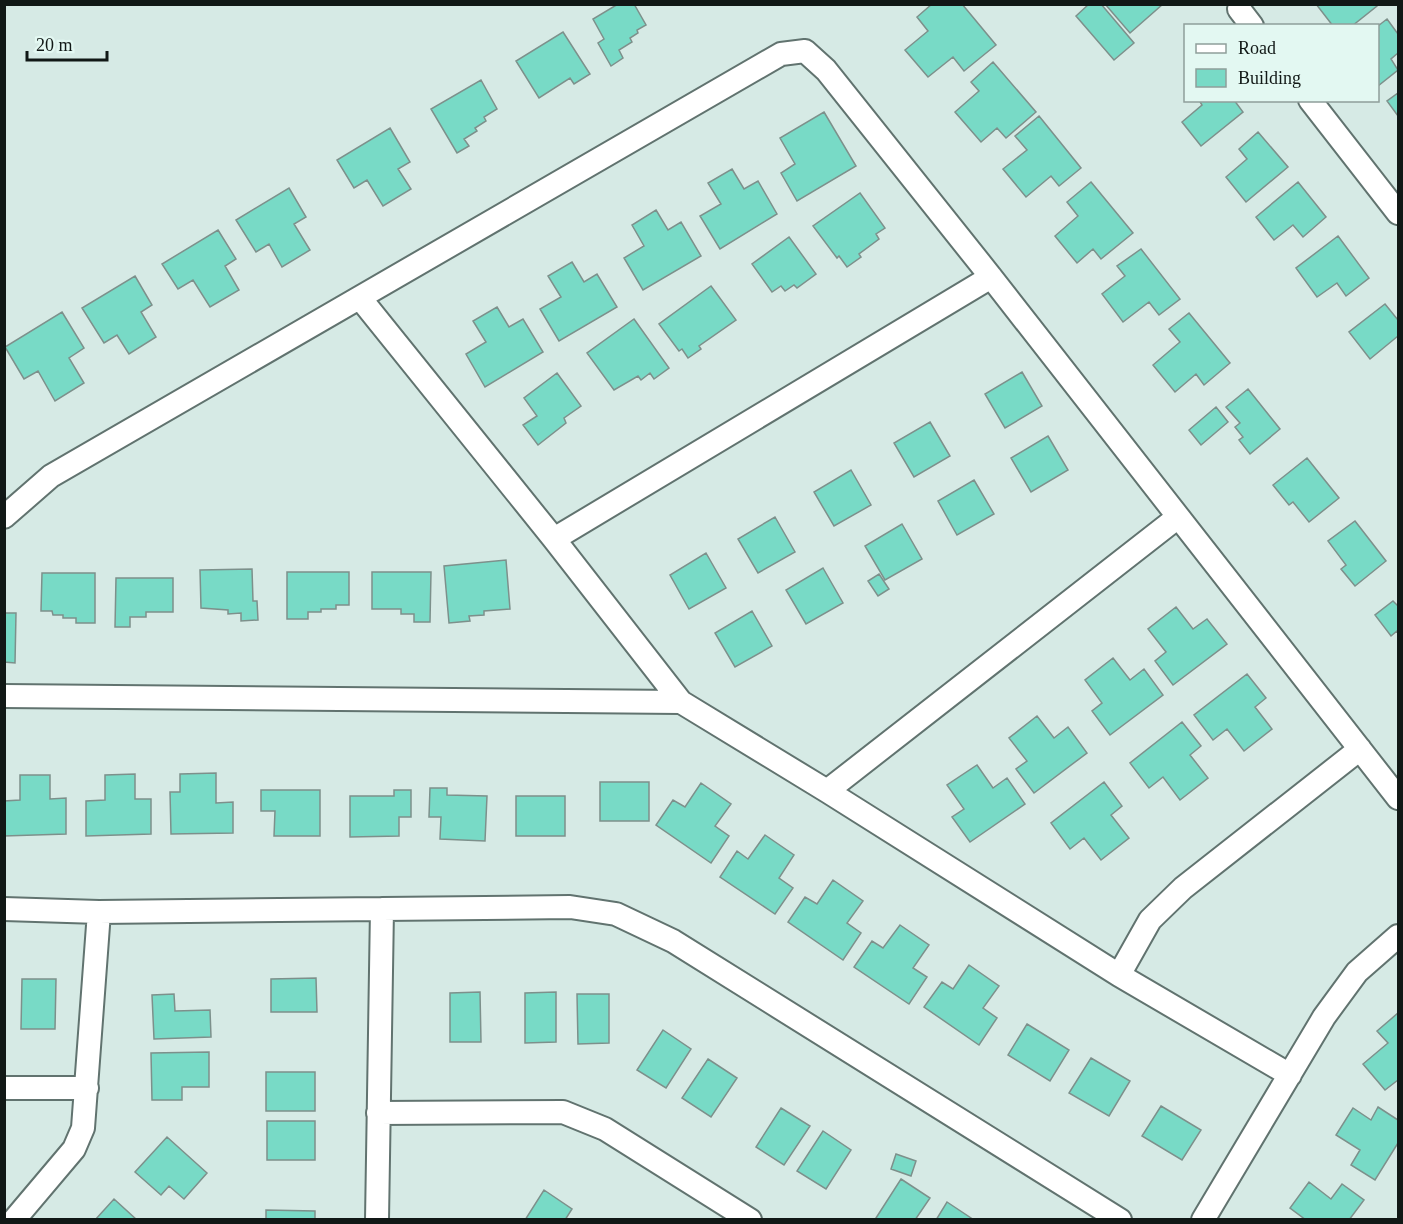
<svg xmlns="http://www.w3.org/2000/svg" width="1403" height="1224" viewBox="0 0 1403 1224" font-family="'Times New Roman',serif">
<rect width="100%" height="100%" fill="#d6eae5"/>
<path fill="#78dac6" stroke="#7d908b" stroke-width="1.5" d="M 618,4 L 634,4 L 646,25 L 637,30 L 638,33 L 630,38 L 632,42 L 619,50 L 623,58 L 611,66 L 598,43 L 604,39 L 593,19 Z
M 932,4 L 962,4 L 996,45 L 964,71 L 953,57 L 928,77 L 905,50 L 928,31 L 917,17 Z
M 1089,4 L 1101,4 L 1134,43 L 1114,60 L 1076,16 Z
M 1105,4 L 1163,4 L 1130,33 Z
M 1316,4 L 1376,4 L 1377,6 L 1352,26 L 1333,26 Z
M 1387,19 L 1398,34 L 1398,53 L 1391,59 L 1398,70 L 1378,86 L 1378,26 Z
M 563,32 L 590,74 L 574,84 L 570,78 L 539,98 L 516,61 Z
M 993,62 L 1036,112 L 1006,138 L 997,128 L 981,142 L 955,112 L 979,91 L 971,82 Z
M 481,80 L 497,109 L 484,117 L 486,121 L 475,128 L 477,131 L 464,139 L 469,146 L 457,153 L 431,109 Z
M 1398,93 L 1398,116 L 1387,101 Z
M 1199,100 L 1234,100 L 1243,112 L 1201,146 L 1182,122 L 1202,105 Z
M 824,112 L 856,166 L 797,201 L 781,173 L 795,164 L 780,138 Z
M 1039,116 L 1081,168 L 1059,186 L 1051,176 L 1026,197 L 1003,169 L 1027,150 L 1015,136 Z
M 390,128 L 410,162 L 398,169 L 411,189 L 383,206 L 367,180 L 354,188 L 337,160 Z
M 1258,132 L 1288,167 L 1246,202 L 1226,177 L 1247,159 L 1239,149 Z
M 732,169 L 744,189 L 758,181 L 777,214 L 720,249 L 700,216 L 721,204 L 708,183 Z
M 1091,182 L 1133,233 L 1101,259 L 1093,249 L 1077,263 L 1055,236 L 1078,216 L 1067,202 Z
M 1298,182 L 1326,217 L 1303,237 L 1293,225 L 1274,240 L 1256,217 Z
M 289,188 L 306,217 L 294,224 L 310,250 L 282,267 L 269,244 L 256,252 L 236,220 Z
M 860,193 L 885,228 L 876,234 L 879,239 L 859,254 L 861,257 L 847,267 L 839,256 L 837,258 L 813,226 Z
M 656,210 L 668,230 L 681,222 L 701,256 L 643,290 L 624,258 L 644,246 L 632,225 Z
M 218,230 L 236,259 L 225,266 L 239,290 L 210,307 L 193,280 L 178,289 L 162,264 Z
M 1338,236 L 1369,278 L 1346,296 L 1337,283 L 1317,297 L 1296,268 Z
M 789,237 L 816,274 L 797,288 L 794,285 L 785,291 L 781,286 L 772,292 L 752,264 Z
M 1141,249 L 1180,299 L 1159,315 L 1149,302 L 1123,322 L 1102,294 L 1125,276 L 1117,266 Z
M 572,262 L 584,282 L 597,274 L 617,307 L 559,341 L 540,309 L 561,297 L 548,276 Z
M 135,276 L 152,305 L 141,312 L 156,337 L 129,354 L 117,335 L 104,343 L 82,308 Z
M 711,286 L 736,320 L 699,346 L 701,349 L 688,358 L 682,349 L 679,351 L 659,324 Z
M 1385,304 L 1398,320 L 1398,336 L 1370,359 L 1349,332 Z
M 497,307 L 509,327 L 523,319 L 543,352 L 485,387 L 466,354 L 486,342 L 473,321 Z
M 62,312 L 84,348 L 69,358 L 84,383 L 55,401 L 38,371 L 24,379 L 5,347 Z
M 1189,313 L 1230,363 L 1204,385 L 1196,374 L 1175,392 L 1153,365 L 1180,342 L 1169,329 Z
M 634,319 L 669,368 L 654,379 L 650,373 L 641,380 L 638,376 L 614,390 L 587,353 Z
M 1022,372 L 1042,406 L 1005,428 L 985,394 Z
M 557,373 L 581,406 L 564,418 L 566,423 L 538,445 L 523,425 L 537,416 L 524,398 Z
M 1248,389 L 1280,429 L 1250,454 L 1239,440 L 1243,437 L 1235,427 L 1240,423 L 1226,407 Z
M 1216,407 L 1228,422 L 1201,445 L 1189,430 Z
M 930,422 L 950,456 L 914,477 L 894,443 Z
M 1048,436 L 1068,470 L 1031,492 L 1011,458 Z
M 1307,458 L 1339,498 L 1309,522 L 1293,502 L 1289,505 L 1273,485 Z
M 851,470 L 871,505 L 834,526 L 814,492 Z
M 974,480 L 994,514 L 957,535 L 938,501 Z
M 775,517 L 795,552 L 758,573 L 738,539 Z
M 1355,521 L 1386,561 L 1355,586 L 1341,569 L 1346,565 L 1328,541 Z
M 902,524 L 922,559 L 885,580 L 865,546 Z
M 706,553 L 726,588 L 689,609 L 670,575 Z
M 506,560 L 510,609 L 484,611 L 484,615 L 469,616 L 470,621 L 449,623 L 444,566 Z
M 823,568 L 843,603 L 806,624 L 786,590 Z
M 252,569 L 253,601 L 257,601 L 258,620 L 241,621 L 241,613 L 228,614 L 228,610 L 201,608 L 200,570 Z
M 287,572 L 349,572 L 349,605 L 336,605 L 336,609 L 321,609 L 321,612 L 308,612 L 308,619 L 287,619 Z
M 372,572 L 431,572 L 430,622 L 414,622 L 414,614 L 401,614 L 401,609 L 372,609 Z
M 42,573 L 95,573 L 95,623 L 76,623 L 76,618 L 63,618 L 63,615 L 53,615 L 52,611 L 41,611 Z
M 879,574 L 889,589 L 878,596 L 868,581 Z
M 116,578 L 173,578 L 173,612 L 146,612 L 146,617 L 130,617 L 130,627 L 115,627 Z
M 1393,601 L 1397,605 L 1398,604 L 1398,634 L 1397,631 L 1391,636 L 1375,615 Z
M 1176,607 L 1193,629 L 1207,619 L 1227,644 L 1173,685 L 1155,661 L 1166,652 L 1148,629 Z
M 752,611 L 772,646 L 735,667 L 715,633 Z
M 4,613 L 16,613 L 15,663 L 4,662 Z
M 1113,658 L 1130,680 L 1144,669 L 1163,695 L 1110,735 L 1092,711 L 1102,703 L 1085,680 Z
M 1247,674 L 1266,698 L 1255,707 L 1272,729 L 1244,751 L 1227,729 L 1213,740 L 1194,715 Z
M 1037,716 L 1054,738 L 1068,727 L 1087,753 L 1034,793 L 1016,769 L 1027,761 L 1009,738 Z
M 1182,722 L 1201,746 L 1190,755 L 1208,778 L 1180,800 L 1163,777 L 1149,788 L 1130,763 Z
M 977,765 L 993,788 L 1007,778 L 1025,804 L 970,842 L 952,817 L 964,809 L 947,785 Z
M 216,773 L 216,803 L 233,802 L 233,833 L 171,834 L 170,792 L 180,792 L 180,774 Z
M 135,774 L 135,799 L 151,799 L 151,834 L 86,836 L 86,801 L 105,800 L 105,775 Z
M 20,775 L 50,775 L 50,799 L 66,798 L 66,834 L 4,836 L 4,801 L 20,800 Z
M 600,782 L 649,782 L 649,821 L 600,821 Z
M 1104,782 L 1122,806 L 1111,815 L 1129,838 L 1101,860 L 1084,838 L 1070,849 L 1051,823 Z
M 701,783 L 731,804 L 715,826 L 729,836 L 711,863 L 656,825 L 673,800 L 685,807 Z
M 430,788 L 447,788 L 447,795 L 487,796 L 485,841 L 440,839 L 441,817 L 429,817 Z
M 261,790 L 320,790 L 320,836 L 274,836 L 275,811 L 261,811 Z
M 394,790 L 411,790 L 411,817 L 399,817 L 399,836 L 350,837 L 350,796 L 394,796 Z
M 516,796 L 565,796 L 565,836 L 516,836 Z
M 765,835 L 794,855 L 779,878 L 793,888 L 775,914 L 720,877 L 737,851 L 748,859 Z
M 833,880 L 863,901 L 847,923 L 861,933 L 843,960 L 788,922 L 805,897 L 817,904 Z
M 900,925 L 929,945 L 913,968 L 927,977 L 909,1004 L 854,967 L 872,941 L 883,948 Z
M 969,965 L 999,986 L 983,1008 L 997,1018 L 979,1045 L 924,1007 L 942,982 L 953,989 Z
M 316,978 L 317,1012 L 271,1012 L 271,979 Z
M 22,979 L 56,979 L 55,1029 L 21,1029 Z
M 480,992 L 481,1042 L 450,1042 L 450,993 Z
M 556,992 L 556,1042 L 525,1043 L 525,993 Z
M 174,994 L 175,1011 L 210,1010 L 211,1037 L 154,1039 L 152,995 Z
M 577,994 L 609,994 L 609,1043 L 578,1044 Z
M 1398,1013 L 1398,1080 L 1385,1090 L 1363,1064 L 1388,1043 L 1377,1031 Z
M 1027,1024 L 1069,1050 L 1050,1081 L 1008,1055 Z
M 663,1030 L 691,1049 L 666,1088 L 637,1070 Z
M 209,1052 L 209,1087 L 182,1087 L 182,1100 L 152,1100 L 151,1053 Z
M 1091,1058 L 1130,1081 L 1109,1116 L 1069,1093 Z
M 708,1059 L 737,1078 L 711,1117 L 682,1098 Z
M 266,1072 L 315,1072 L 315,1111 L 266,1111 Z
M 1161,1106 L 1201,1130 L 1182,1160 L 1142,1136 Z
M 1378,1107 L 1398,1120 L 1398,1143 L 1375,1180 L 1351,1165 L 1360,1150 L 1336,1135 L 1353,1108 L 1371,1120 Z
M 781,1108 L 810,1126 L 784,1165 L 756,1147 Z
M 267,1121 L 315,1121 L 315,1160 L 267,1160 Z
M 823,1131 L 851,1150 L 826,1189 L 797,1171 Z
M 167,1137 L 207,1173 L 184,1199 L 169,1186 L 161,1195 L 135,1172 Z
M 896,1154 L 916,1161 L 911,1176 L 891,1169 Z
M 901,1179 L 930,1198 L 915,1220 L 878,1220 L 876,1218 Z
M 1309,1182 L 1331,1199 L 1342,1184 L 1364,1200 L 1349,1220 L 1306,1220 L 1290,1208 Z
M 544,1190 L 572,1209 L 565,1220 L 525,1220 Z
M 114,1199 L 137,1220 L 95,1220 Z
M 947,1202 L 974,1220 L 936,1220 Z
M 266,1210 L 315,1211 L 315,1220 L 266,1220 Z"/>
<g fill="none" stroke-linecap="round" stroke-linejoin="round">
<defs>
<path id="street" d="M 1239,9 L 1252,26
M 1310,100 L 1398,213
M 360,298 L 554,539 L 681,702 L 827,791 L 1119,975 L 1290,1075
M 4,517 L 51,476 L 781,54 L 805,51 L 826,70 L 991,277 L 1398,798
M 554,539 L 991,277
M 4,696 L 681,702
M 827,791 L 1178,517
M 4,909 L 99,912 L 570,907 L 616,914 L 673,941 L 1120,1220
M 1119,975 L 1150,920 L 1183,888 L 1360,749
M 4,1088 L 87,1088
M 378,1113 L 563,1112 L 605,1129 L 750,1220
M 14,1220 L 74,1149 L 83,1128 L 99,912
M 377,1220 L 382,909
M 1203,1220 L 1324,1017 L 1357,972 L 1398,936"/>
</defs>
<use href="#street" stroke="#61736f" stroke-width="26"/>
<use href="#street" stroke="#fff" stroke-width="22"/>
</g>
<rect width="1403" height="1224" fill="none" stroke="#111816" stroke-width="12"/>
<rect x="1184" y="24" width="195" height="78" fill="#e3f8f2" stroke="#8f9e9a" stroke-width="1.5"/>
<rect x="1196" y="44" width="30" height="9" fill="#ffffff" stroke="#8f9e9a" stroke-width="1.5"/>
<text x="1238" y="54" font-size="18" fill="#111816">Road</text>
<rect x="1196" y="69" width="30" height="18" fill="#78dac6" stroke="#8f9e9a" stroke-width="1.5"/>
<text x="1238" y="84" font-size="18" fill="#111816">Building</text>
<path d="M27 51v9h80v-9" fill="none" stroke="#111816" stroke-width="3"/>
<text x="36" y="51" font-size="18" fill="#111816" stroke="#e3f8f2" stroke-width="4.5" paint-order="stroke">20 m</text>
</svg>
